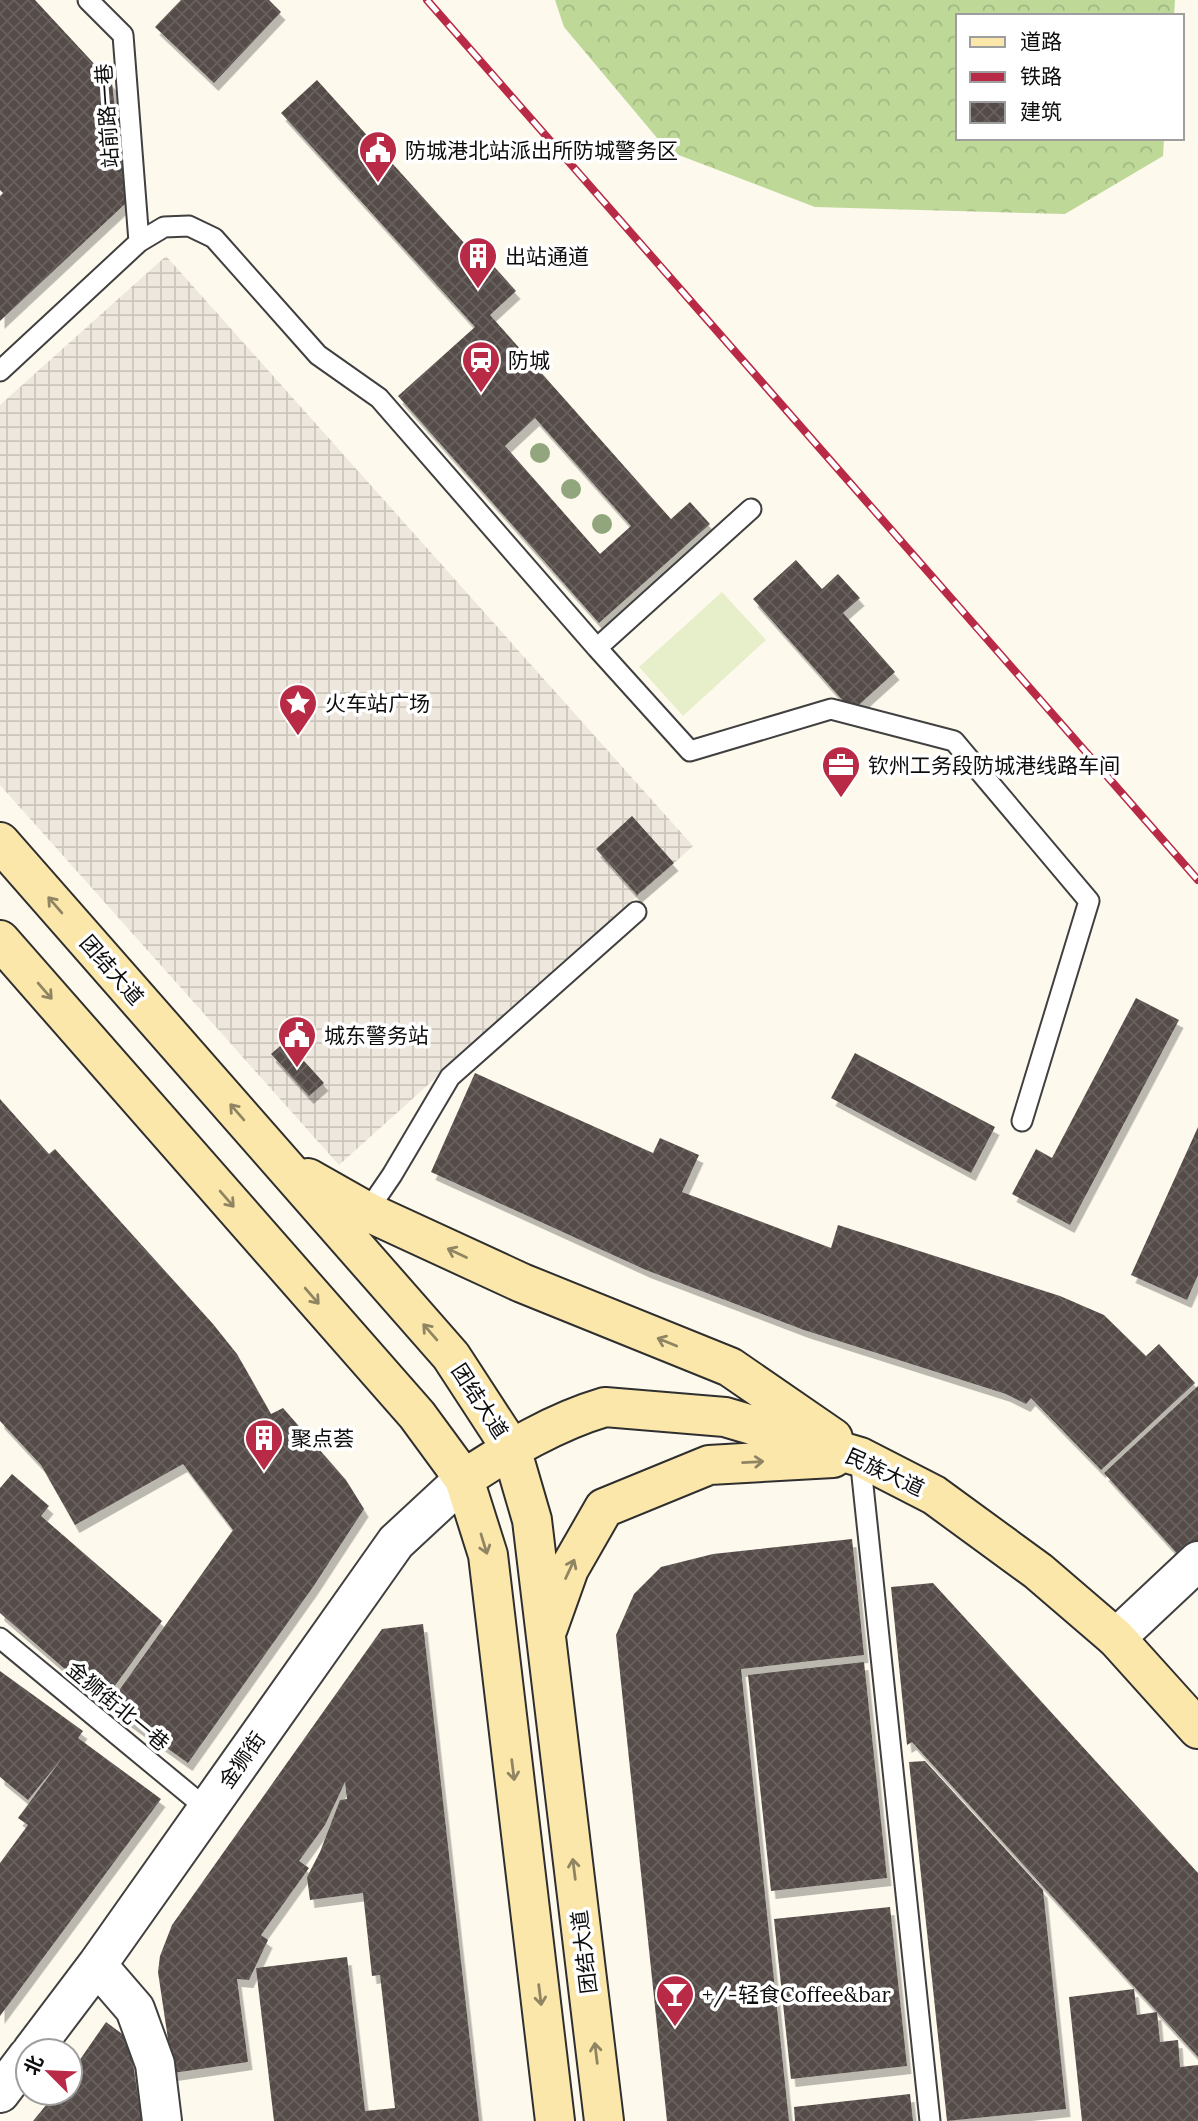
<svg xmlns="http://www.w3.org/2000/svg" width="1198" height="2121" viewBox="0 0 1198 2121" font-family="Lora,'Noto Sans SC',serif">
<defs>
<pattern id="forest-crowns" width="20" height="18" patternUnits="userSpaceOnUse" patternTransform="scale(1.75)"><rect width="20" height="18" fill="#bed898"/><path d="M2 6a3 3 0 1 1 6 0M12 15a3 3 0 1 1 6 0" fill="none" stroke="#a2b882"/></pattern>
<pattern id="plaza-grid" width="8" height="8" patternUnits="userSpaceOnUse" patternTransform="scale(1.75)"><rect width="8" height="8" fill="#eee7dd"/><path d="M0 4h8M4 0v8" fill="none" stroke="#cbc5bc"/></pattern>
<pattern id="building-cross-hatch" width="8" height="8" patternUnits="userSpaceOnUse" patternTransform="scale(1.75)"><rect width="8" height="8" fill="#554c49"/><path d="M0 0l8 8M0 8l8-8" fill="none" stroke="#68615f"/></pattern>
<filter id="shadow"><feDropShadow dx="4.5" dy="8" stdDeviation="0" flood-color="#0004"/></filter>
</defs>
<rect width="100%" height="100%" fill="#fef9ed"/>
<path fill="url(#forest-crowns)" d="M 555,0 L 1175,0 L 1174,16 L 958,16 L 958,138 L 1164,138 L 1163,156 L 1065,214 L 815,207 L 668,151 L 564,27 Z"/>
<path fill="#e7efca" d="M 722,592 L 766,640 L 683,716 L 639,667 Z"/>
<path fill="url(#plaza-grid)" d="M 166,256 L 693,846 L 339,1165 L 0,785 L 0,405 Z"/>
<path fill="url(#building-cross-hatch)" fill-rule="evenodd" filter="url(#shadow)" d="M 0,0 L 35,0 L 112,83 L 126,203 L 0,321 L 0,196 L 3,193 L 0,190 Z
M 181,0 L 269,0 L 281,12 L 214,83 L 155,27 Z
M 317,80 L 475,255 L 480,251 L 516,291 L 490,315 L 671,519 L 690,502 L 710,524 L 599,623 L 398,396 L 475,327 L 281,113 ZM 535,418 L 631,526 L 600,554 L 505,446 Z
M 796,560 L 822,589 L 838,574 L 860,598 L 843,613 L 895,672 L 852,711 L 753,599 Z
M 632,816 L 674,863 L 637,895 L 596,849 Z
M 1136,998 L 1179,1020 L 1070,1225 L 1012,1194 L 1036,1149 L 1052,1158 Z
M 286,1041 L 324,1083 L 309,1096 L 271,1054 Z
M 855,1053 L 995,1127 L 971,1173 L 831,1098 Z
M 475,1073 L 653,1153 L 660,1138 L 699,1155 L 682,1192 L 831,1248 L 838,1225 L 1060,1296 L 1104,1315 L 1146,1356 L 1159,1344 L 1195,1383 L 1101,1470 L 1031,1398 L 1026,1404 L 1006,1394 L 804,1330 L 646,1270 L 431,1172 Z
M 0,1099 L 49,1154 L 55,1149 L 213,1324 L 237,1354 L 271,1414 L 283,1408 L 346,1480 L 364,1509 L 313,1587 L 188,1763 L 108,1706 L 233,1530 L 183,1464 L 75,1525 L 41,1465 L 0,1421 Z
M 1198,1127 L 1198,1275 L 1187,1300 L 1131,1275 Z
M 1198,1386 L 1198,1548 L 1184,1561 L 1104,1473 Z
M 12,1474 L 49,1506 L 41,1516 L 162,1621 L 103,1702 L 0,1613 L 0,1488 Z
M 852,1539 L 864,1655 L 741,1669 L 789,2121 L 667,2121 L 616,1635 L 634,1594 L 661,1567 L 713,1554 Z
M 933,1583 L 1198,1873 L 1198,2057 L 912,1742 L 907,1745 L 891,1587 Z
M 423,1624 L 479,2121 L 274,2121 L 256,1968 L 347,1957 L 365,2111 L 395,2108 L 380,1975 L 372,1976 L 363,1893 L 310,1900 L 307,1877 L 320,1852 L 340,1800 L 347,1799 L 345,1782 L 325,1825 L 299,1861 L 309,1868 L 261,1935 L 268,1940 L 249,1980 L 237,1979 L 248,2062 L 173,2073 L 158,1972 L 160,1956 L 172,1925 L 382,1629 Z
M 864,1662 L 887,1878 L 771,1891 L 748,1675 Z
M 0,1671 L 83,1731 L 78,1738 L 161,1799 L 0,2016 L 0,1863 L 28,1825 L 18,1818 L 63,1757 L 28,1800 L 0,1777 Z
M 925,1761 L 1043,1890 L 1066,2109 L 947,2121 L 909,1762 Z
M 890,1907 L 907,2066 L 791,2079 L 774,1919 Z
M 1134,1989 L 1137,2015 L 1157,2012 L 1160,2042 L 1178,2040 L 1180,2067 L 1198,2065 L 1198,2121 L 1082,2121 L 1069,1997 Z
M 106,2022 L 129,2039 L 142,2121 L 33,2121 L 56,2093 L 70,2093 L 70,2074 Z
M 910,2094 L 913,2121 L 795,2121 L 794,2107 Z"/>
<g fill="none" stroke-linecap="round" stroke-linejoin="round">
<defs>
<path id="lane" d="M 88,0 L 123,35 L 139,242
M 0,371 L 139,242 L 164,227 L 189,226 L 214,238 L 318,355 L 379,398 L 597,648 L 751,509
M 597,648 L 690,751 L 831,709 L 954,741 L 1089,901 L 1022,1121
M 364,1216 L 392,1175 L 450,1077 L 636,912
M 860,1457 L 930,2121
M 0,1638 L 207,1809"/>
<path id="street" d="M 1116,1638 L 1198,1561
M 97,1965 L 135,2009 L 155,2064 L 162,2121
M 32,2051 L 97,1965 L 396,1542 L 464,1479
M 0,2093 L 28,2056"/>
<path id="secondary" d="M 0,842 L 451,1356 L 511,1448 L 532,1520 L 604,2121
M 0,940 L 417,1415 L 464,1479 L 488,1555 L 555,2121
M 308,1178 L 368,1212 L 522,1283 L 730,1367 L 833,1438
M 464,1479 C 508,1450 554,1422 605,1407 L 725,1417 L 860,1457 L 934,1495 L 1038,1571 L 1116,1638 L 1198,1729
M 548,1628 L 569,1569 L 604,1508 L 709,1465 L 833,1458"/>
</defs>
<use href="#lane" stroke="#404040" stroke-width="23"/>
<use href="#street" stroke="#404040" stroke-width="42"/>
<use href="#secondary" stroke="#2f2f2f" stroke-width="42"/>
<use href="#lane" stroke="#fff" stroke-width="19"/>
<use href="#street" stroke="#fff" stroke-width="38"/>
<use href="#secondary" stroke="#fce7aa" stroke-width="38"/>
<defs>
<path id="rail" d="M 427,0 L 1198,880"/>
</defs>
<use href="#rail" stroke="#b82a45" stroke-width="8"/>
<use href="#rail" stroke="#fff" stroke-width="5" stroke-dasharray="16" stroke-linecap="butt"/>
</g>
<g fill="#91a67c">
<circle cx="540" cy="453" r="10"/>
<circle cx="571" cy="489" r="10"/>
<circle cx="602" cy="524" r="10"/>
</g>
<defs><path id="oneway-shaft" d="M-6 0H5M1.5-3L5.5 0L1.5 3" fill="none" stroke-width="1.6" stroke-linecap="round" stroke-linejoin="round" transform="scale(1.75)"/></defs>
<g stroke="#908563">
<use href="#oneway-shaft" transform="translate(55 905) rotate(-131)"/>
<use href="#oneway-shaft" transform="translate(45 991) rotate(49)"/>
<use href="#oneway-shaft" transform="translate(237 1112) rotate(-131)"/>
<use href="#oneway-shaft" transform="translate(227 1199) rotate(49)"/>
<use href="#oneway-shaft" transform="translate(457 1253) rotate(-155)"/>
<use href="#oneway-shaft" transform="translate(312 1296) rotate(49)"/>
<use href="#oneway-shaft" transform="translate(430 1332) rotate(-131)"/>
<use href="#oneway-shaft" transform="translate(667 1342) rotate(-158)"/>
<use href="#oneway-shaft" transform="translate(753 1462) rotate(-3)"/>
<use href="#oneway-shaft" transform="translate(484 1544) rotate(73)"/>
<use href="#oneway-shaft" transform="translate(570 1569) rotate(-65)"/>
<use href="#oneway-shaft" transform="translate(513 1770) rotate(83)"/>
<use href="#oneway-shaft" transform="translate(574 1869) rotate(-97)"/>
<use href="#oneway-shaft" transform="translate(540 1995) rotate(83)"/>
<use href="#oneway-shaft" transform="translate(596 2053) rotate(-97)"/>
</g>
<defs>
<symbol id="civic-pin" viewBox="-11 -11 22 30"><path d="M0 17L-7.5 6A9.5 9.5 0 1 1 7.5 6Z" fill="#b82a45" stroke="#fff"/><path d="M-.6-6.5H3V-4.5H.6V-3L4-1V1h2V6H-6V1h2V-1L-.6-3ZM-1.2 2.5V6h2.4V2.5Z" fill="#fff"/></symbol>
<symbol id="building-pin" viewBox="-11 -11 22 30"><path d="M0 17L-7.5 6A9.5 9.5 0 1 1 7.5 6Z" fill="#b82a45" stroke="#fff"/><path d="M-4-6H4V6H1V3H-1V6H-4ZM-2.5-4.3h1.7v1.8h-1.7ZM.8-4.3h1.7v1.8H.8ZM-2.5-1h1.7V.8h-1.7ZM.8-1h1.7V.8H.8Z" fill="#fff"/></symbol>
<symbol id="station-pin" viewBox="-11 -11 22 30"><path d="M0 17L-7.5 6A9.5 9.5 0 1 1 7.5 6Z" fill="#b82a45" stroke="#fff"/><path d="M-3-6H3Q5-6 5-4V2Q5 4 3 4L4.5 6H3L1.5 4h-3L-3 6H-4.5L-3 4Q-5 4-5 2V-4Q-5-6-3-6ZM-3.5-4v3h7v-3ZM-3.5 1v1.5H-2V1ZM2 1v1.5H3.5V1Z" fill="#fff"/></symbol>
<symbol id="sight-pin" viewBox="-11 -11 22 30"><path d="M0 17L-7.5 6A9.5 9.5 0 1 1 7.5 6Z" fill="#b82a45" stroke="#fff"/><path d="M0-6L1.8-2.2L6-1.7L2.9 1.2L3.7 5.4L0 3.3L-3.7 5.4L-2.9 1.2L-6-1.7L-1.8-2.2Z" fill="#fff"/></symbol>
<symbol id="office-pin" viewBox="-11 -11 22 30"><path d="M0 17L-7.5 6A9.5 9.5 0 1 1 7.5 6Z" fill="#b82a45" stroke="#fff"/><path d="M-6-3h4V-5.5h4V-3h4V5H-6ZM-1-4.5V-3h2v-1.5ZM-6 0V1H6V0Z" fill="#fff"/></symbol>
<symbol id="bar-pin" viewBox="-11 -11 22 30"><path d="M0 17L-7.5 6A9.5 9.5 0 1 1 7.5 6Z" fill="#b82a45" stroke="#fff"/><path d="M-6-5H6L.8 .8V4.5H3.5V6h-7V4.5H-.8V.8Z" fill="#fff"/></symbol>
</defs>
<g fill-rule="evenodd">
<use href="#civic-pin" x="356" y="128" width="44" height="60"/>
<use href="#building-pin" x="456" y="234" width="44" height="60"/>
<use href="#station-pin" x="459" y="338" width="44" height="60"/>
<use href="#sight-pin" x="276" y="681" width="44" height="60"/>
<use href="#office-pin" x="819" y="743" width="44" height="60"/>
<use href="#civic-pin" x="275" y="1013" width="44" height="60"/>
<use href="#building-pin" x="242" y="1416" width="44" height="60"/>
<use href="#bar-pin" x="653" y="1972" width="44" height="60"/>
</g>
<g text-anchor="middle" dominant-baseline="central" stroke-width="7" stroke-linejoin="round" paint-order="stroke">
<g font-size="21" fill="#0d0d0d" stroke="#fff">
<text transform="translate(107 116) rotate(-94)">站前路一巷</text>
<text transform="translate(112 970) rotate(49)">团结大道</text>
<text transform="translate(480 1401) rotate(57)">团结大道</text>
<text transform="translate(885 1472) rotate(25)">民族大道</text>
<text transform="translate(118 1706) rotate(40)">金狮街北一巷</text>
<text transform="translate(242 1760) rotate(-55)">金狮街</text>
<text transform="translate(584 1952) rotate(-97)">团结大道</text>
</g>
<g font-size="21" fill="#0d0d0d" stroke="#fff" text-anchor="start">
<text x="405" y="150">防城港北站派出所防城警务区</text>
<text x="505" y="256">出站通道</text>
<text x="508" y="360">防城</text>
<text x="325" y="703">火车站广场</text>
<text x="868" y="765">钦州工务段防城港线路车间</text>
<text x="324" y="1035">城东警务站</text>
<text x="291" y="1438">聚点荟</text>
<text x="702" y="1994">+/-轻食Coffee&amp;bar</text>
</g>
</g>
<rect x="956" y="14" width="228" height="126" fill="#ffffff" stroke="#9e9e9e" stroke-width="2"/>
<rect x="970" y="37" width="35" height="10" fill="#fce7aa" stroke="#9e9e9e" stroke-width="2"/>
<text x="1020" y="49" font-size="21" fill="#0d0d0d">道路</text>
<rect x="970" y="72" width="35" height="10" fill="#b82a45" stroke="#9e9e9e" stroke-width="2"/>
<text x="1020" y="84" font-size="21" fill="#0d0d0d">铁路</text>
<rect x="970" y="102" width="35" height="21" fill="url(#building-cross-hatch)" stroke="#9e9e9e" stroke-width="2"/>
<text x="1020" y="119" font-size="21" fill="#0d0d0d">建筑</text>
<g transform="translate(49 2072) rotate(294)"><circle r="33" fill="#ffffff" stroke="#9e9e9e" stroke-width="2"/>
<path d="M0-5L12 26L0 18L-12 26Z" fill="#b82a45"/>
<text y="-10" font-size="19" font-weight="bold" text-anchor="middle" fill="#0d0d0d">北</text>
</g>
</svg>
